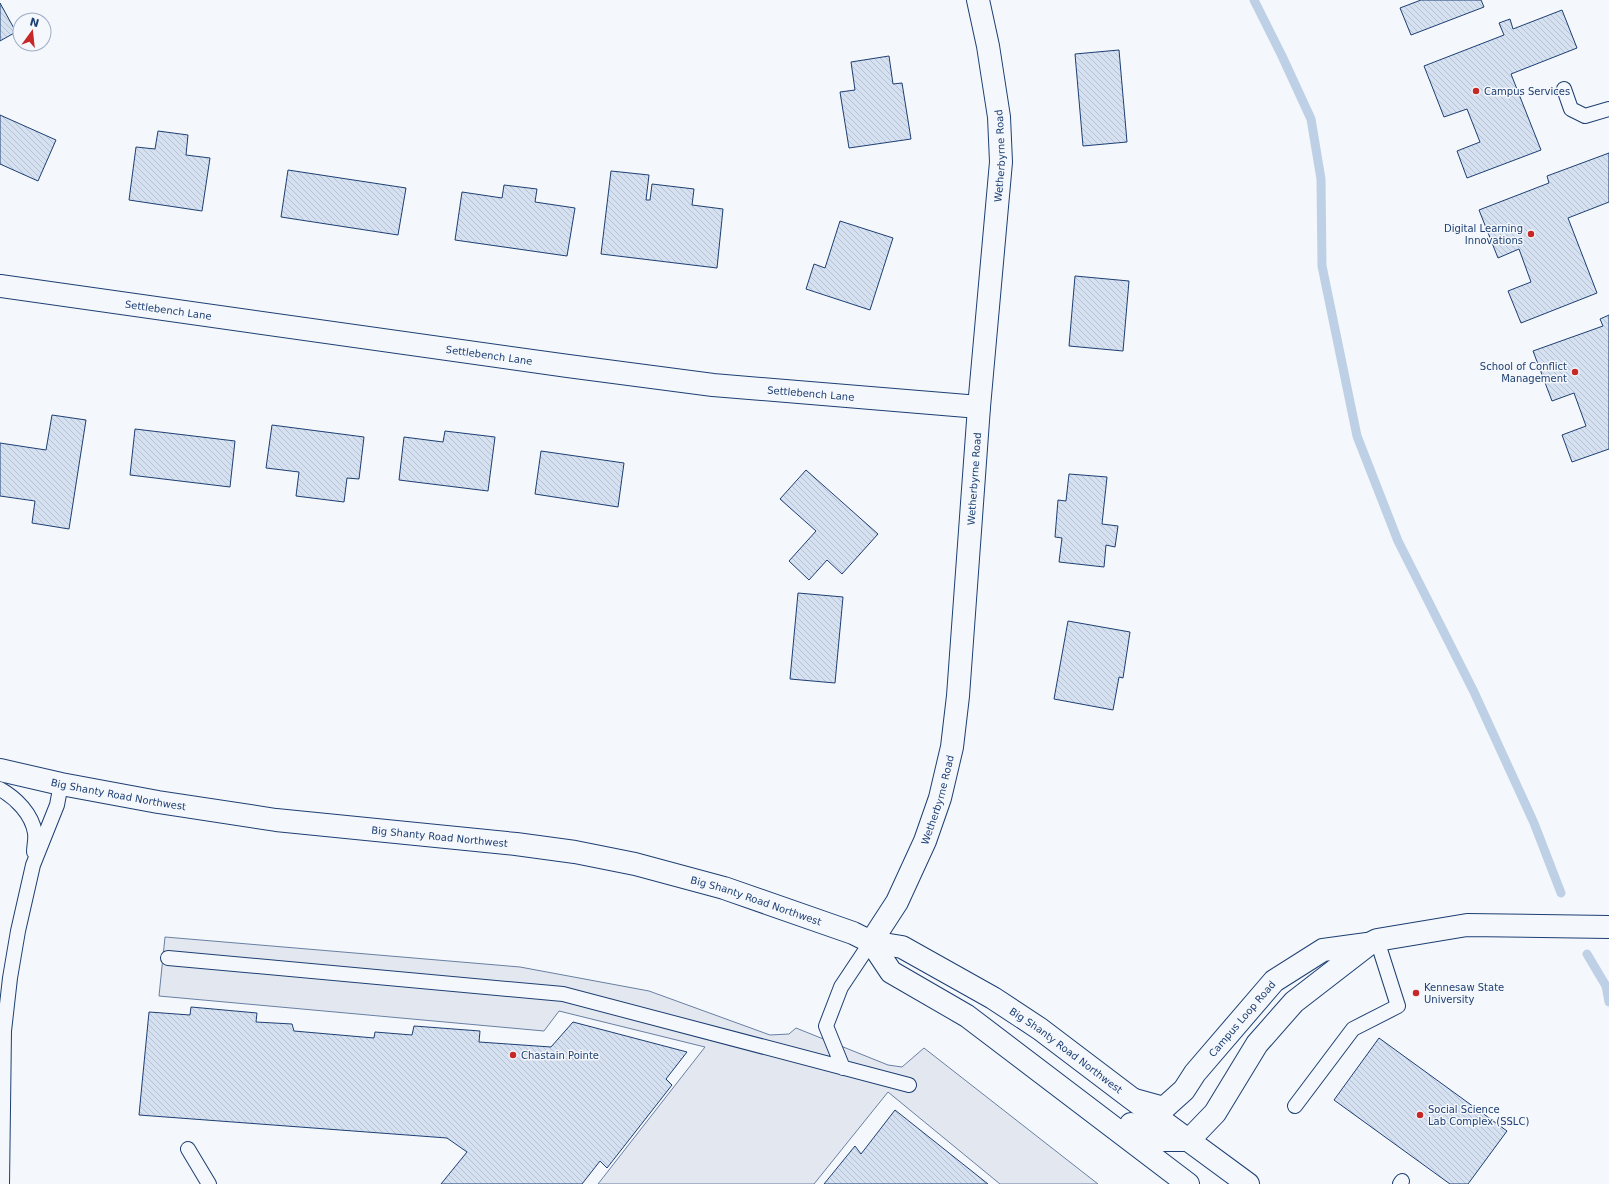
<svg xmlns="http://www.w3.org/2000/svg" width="1609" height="1184" viewBox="0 0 1609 1184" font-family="'DejaVu Sans',sans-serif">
<defs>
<pattern id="building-back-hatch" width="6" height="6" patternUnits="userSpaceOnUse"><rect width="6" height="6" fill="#d5e0f0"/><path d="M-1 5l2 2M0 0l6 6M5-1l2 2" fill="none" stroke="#b6c1d1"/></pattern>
</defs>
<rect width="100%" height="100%" fill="#f4f7fb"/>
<path fill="#e3e8f0" stroke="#687fa3" d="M 165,937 L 520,967 L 649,991 L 770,1035 L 789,1034 L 796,1028 L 888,1065 L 902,1067 L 924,1048 L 1098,1184 L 1000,1184 L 888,1092 L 814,1184 L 598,1184 L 705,1047 L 559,1011 L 544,1031 L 159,996 Z"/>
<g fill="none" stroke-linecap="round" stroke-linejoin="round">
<path stroke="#bed0e5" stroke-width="9" d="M 1254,0 L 1282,56 L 1311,119 L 1321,179 L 1322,266 L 1357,436 L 1398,541 L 1474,692 L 1534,823 L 1561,893
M 1587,954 L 1606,986 L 1609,1002"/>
</g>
<path fill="url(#building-back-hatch)" stroke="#1d3f73" d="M 1421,0 L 1481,0 L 1484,7 L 1411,35 L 1400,8 Z
M 0,3 L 16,32 L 0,41 Z
M 1562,10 L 1577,48 L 1511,74 L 1541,150 L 1467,178 L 1457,151 L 1480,142 L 1467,109 L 1444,117 L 1424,66 L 1504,35 L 1499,23 L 1510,19 L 1513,29 Z
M 1119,50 L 1127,142 L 1083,146 L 1075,54 Z
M 889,56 L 893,84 L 902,83 L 911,139 L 849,148 L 840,92 L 855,90 L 851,62 Z
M 0,115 L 56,140 L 38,181 L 0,164 Z
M 158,131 L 188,135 L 186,155 L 210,158 L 202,211 L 129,200 L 136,147 L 155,149 Z
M 1609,153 L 1609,202 L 1568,218 L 1597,293 L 1521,323 L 1508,291 L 1531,282 L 1519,249 L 1498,258 L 1479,210 L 1549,183 L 1547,176 Z
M 288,170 L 406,188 L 398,235 L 281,217 Z
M 611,171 L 649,175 L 646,200 L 650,200 L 652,184 L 694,189 L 692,205 L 723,209 L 717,268 L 601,254 Z
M 504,185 L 537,189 L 535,202 L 575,208 L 567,256 L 455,240 L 462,192 L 502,198 Z
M 840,221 L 893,238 L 870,310 L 806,289 L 814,264 L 825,268 Z
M 1075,276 L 1129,281 L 1123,351 L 1069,346 Z
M 1609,315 L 1609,449 L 1572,462 L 1562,435 L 1586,426 L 1574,393 L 1552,401 L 1533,351 L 1603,326 L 1600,319 Z
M 52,415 L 86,420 L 69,529 L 32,523 L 35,501 L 0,496 L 0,443 L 46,450 Z
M 272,425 L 364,437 L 359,479 L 347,478 L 344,502 L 296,496 L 299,472 L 266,468 Z
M 135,429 L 235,441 L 230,487 L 130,475 Z
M 445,431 L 495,437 L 488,491 L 399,480 L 404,437 L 443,442 Z
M 541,451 L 624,463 L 618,507 L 535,494 Z
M 806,470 L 878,534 L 842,574 L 827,560 L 809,580 L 789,561 L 816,531 L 780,499 Z
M 1069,474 L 1107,477 L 1102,524 L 1118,526 L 1115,547 L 1106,545 L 1104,567 L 1059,562 L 1062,538 L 1055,537 L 1058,500 L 1066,501 Z
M 798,593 L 843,597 L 835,683 L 790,679 Z
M 1068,621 L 1130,632 L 1123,678 L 1119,677 L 1113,710 L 1054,699 Z
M 191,1007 L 257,1013 L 256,1022 L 292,1024 L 294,1031 L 374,1038 L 375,1032 L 412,1035 L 414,1026 L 480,1031 L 479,1042 L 551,1047 L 573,1022 L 687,1052 L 666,1079 L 672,1085 L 607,1168 L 600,1161 L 582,1184 L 441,1184 L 467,1152 L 447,1138 L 139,1115 L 149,1012 L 190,1015 Z
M 1379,1038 L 1507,1131 L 1468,1184 L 1450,1184 L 1334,1100 Z
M 895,1110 L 988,1184 L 824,1184 L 855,1146 L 861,1154 Z"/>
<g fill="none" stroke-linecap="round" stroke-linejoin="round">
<defs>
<path id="service" d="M 1564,89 L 1571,109 L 1585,116 L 1609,109
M 0,789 C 16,798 32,814 35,833 C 36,839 34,846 34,852
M 168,958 L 563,994 L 909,1085
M 843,1068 L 826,1026 L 841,987 L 871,942
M 1295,1106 L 1353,1029 L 1398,1006 L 1377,940
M 188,1149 L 209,1184
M 2,1184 L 4,1031 L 10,978 L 18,931 L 33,865 L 57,805 L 61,784
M 1400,1184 L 1402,1181"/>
<g id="minor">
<path id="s1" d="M 0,286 L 568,366 L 713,385 L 979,407"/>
<path id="s2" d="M 871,942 L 897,902 L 925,841 L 940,798 L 952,747 L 958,696 L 979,407 L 1001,162 L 999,117 L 988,46 L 978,0"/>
<path id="s3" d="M 1135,1100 L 1164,1108 L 1184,1090 L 1195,1073 L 1274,981 L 1323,950 L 1367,944"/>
<path d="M 1189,1140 L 1215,1113 L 1257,1044 L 1294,1002 L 1369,944 L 1377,940 L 1467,925 L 1609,927"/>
</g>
<g id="tertiary">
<path id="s4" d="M 0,770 L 61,784 L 158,802 L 276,820 L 516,844 L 575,852 L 635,864 L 724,888 L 853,933 L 871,942 L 902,947 L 993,998 L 1040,1029 L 1131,1098 L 1248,1184"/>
<path d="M 871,942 L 891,972 L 967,1016 L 1188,1184"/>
<path d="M 1131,1124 L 1153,1140 L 1189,1140"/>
</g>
</defs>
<use href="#service" stroke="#1d3f73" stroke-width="16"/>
<use href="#minor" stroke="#1d3f73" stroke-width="24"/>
<use href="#tertiary" stroke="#1d3f73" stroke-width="24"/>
<use href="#service" stroke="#f4f7fb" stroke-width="14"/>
<use href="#minor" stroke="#f4f7fb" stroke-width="22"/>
<use href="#tertiary" stroke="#f4f7fb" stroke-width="22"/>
</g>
<g fill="#c62828" stroke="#f4f7fb" stroke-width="1.5">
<circle cx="1476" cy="91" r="4"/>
<circle cx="1531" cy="234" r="4"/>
<circle cx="1575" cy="372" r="4"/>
<circle cx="1416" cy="993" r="4"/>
<circle cx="513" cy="1055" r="4"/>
<circle cx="1420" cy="1115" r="4"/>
</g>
<g text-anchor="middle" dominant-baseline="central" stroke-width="3" stroke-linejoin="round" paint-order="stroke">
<g font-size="10" fill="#1d3f73" stroke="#f4f7fb" text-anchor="start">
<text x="1484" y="91">Campus Services</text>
<text x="1523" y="228" text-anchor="end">Digital Learning<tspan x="1523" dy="12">Innovations</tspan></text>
<text x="1567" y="366" text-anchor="end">School of Conflict<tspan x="1567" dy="12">Management</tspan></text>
<text x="1424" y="987">Kennesaw State<tspan x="1424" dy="12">University</tspan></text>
<text x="521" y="1055">Chastain Pointe</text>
<text x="1428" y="1109">Social Science<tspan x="1428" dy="12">Lab Complex (SSLC)</tspan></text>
</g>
<g font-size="10" fill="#1d3f73" stroke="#f4f7fb">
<text stroke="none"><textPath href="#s2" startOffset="806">Wetherbyrne Road</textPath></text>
<text stroke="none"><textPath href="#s1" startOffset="170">Settlebench Lane</textPath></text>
<text stroke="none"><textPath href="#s1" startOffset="494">Settlebench Lane</textPath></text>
<text stroke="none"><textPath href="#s1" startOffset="818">Settlebench Lane</textPath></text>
<text stroke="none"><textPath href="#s2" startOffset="482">Wetherbyrne Road</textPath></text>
<text stroke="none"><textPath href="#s4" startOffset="121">Big Shanty Road Northwest</textPath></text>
<text stroke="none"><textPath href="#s2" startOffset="158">Wetherbyrne Road</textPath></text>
<text stroke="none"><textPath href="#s4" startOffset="445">Big Shanty Road Northwest</textPath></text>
<text stroke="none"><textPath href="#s4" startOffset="769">Big Shanty Road Northwest</textPath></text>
<text stroke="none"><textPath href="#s3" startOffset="149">Campus Loop Road</textPath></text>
<text stroke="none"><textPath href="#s4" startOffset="1117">Big Shanty Road Northwest</textPath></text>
</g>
</g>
<g transform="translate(32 32) rotate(15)"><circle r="19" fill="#f4f7fb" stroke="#9eadc5"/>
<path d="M0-3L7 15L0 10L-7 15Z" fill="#c62828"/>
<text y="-6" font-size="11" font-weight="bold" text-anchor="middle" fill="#1d3f73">N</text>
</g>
</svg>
